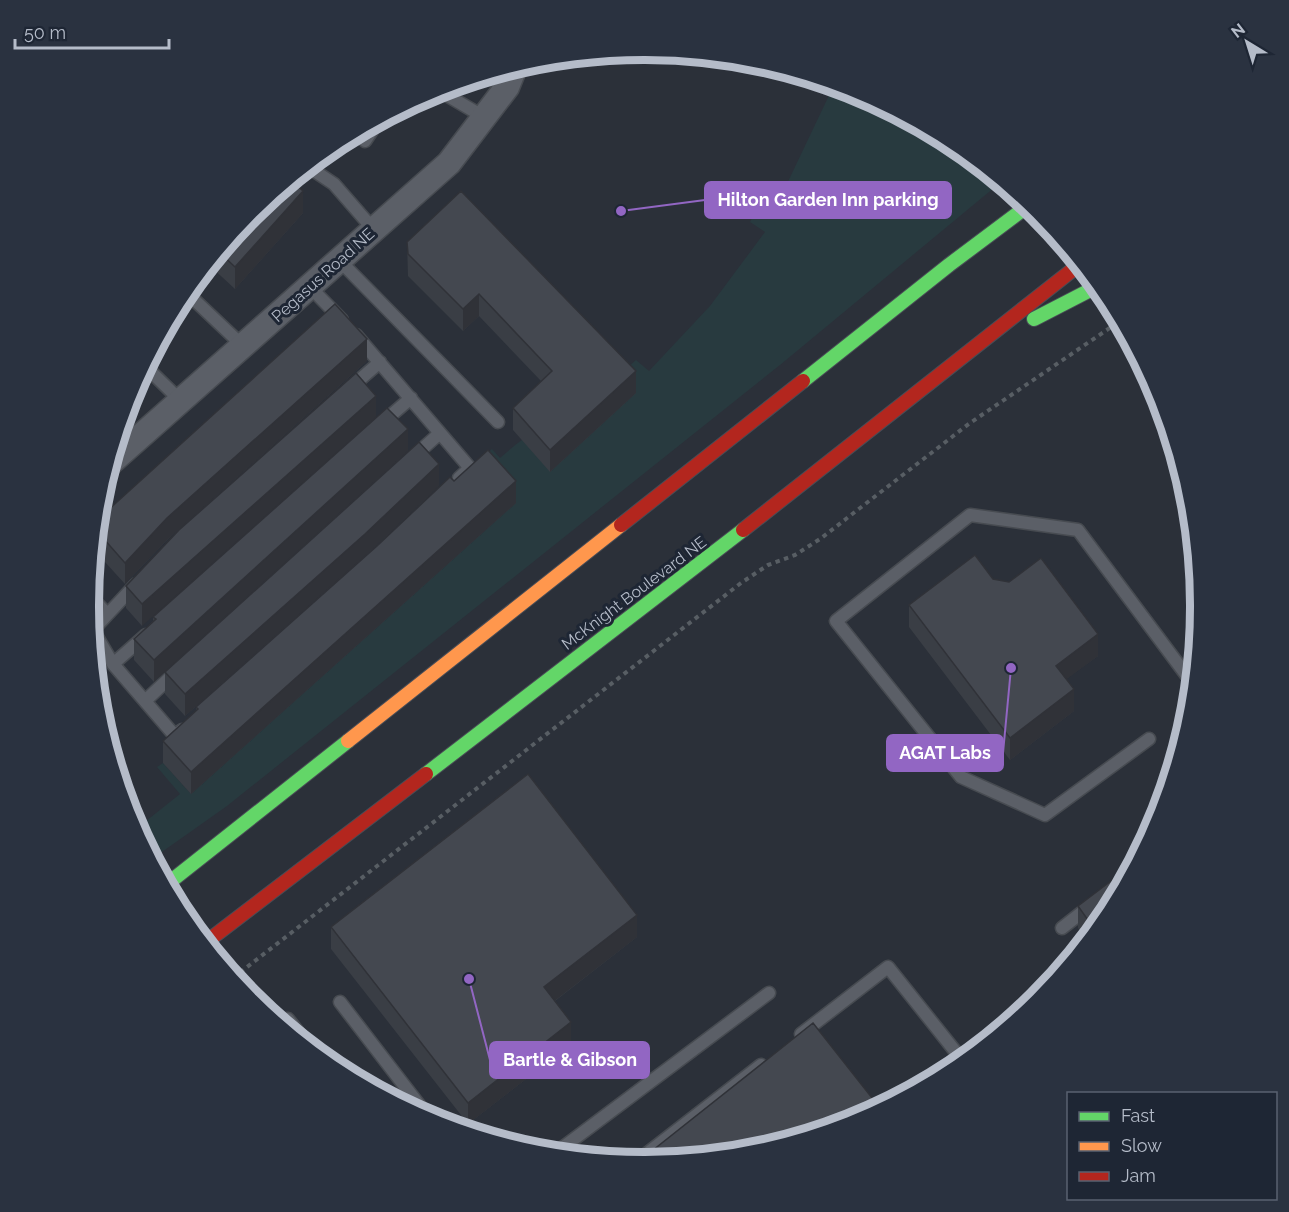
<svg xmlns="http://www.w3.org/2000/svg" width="1289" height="1212" viewBox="0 0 1289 1212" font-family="Raleway,sans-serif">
<rect width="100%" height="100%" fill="#2b3039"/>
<path fill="#283a3f" d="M 834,85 L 858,92 L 954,143 L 1001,182 L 780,365 L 227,806 L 152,859 L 136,829 L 180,794 L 157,767 L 163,763 L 191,794 L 516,503 L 479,460 L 492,449 L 500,458 C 542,420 595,398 636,360 L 649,371 L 710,306 L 765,232 L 750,222 L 769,183 L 784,190 Z"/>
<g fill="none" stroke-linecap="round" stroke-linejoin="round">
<defs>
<path id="lane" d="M 438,90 L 484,117
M 365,141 L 379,120
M 307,166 L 334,184 L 374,230
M 339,260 L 498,422
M 310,287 L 342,320
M 186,292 L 243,346
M 356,335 L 470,468 L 459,478
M 145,366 L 181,401
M 350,388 L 380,362
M 382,423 L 411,398
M 412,458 L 440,433
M 136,584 L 93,630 L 113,664 L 175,736 L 182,730
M 89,595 L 107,614
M 113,664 L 146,635
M 145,701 L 177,671
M 1149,739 L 1045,815 L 961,777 L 836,621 L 970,515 L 1078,530 L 1193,684
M 1062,928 L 1090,906
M 340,1002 L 430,1119
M 277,1021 L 288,1019 L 313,1051
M 801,1034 L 888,967 L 963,1061
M 554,1154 L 769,993
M 636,1162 L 761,1065"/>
<path id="street" d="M 108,465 L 449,163 L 507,87 L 515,67"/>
<path id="fast" d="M 1034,319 L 1098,286
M 803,381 L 949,265 L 1029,205
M 426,774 L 743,530
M 166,885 L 348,741"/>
<path id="slow" d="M 348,741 L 621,525"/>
<path id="jam" d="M 621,525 L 803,381
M 743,530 L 1080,264
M 205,943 L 426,774"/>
</defs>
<use href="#lane" stroke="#474b51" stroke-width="15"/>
<use href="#street" stroke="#474b51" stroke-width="27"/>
<use href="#fast" stroke="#494d56" stroke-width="16"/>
<use href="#slow" stroke="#494d56" stroke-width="16"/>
<use href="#jam" stroke="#494d56" stroke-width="16"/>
<path stroke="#585e64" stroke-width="4" stroke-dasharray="4.5 4.5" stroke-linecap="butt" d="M 233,978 L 741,583 L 768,565 L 795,555 L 820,539 L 970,423 L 1120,321"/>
<use href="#lane" stroke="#5b5f67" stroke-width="12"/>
<use href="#street" stroke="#5b5f67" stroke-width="24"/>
<use href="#fast" stroke="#63d668" stroke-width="14"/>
<use href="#slow" stroke="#ff974d" stroke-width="14"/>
<use href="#jam" stroke="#b3261e" stroke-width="14"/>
</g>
<path fill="#3a3e45" d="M 769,65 L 818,80 L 769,75 Z
M 251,212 L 303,213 L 235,289 L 208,264 Z
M 407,242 L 636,393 L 550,472 L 513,430 L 513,408 L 541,381 L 479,316 L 463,331 L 408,276 Z
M 367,361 L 167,540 L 125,584 L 94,550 L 96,521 Z
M 408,451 L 154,682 L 134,660 L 134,639 L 153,621 L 153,617 Z
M 454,481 L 516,503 L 191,794 L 163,763 L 163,741 L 196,711 L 196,707 Z
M 439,486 L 365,556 L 185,716 L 165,694 L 165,672 Z
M 179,530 L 142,626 L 126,608 L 126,586 Z
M 993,579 L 1009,582 L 1098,656 L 1066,679 L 1074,711 L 1010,760 L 909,627 L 909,605 Z
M 1078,906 L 1107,915 L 1087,940 L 1078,928 Z
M 331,927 L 637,937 L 555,1001 L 571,1044 L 468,1124 L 331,949 Z"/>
<path fill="#303238" d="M 303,191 L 303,213 L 235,289 L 235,267 Z
M 479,294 L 479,316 L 463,331 L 463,309 Z
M 367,339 L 367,361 L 167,540 L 125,584 L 125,563 L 167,518 Z
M 636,371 L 636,393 L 550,472 L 550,450 Z
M 376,396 L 376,418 L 142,626 L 142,604 Z
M 408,429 L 408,451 L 154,682 L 154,660 Z
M 439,464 L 439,486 L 365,556 L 185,716 L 185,694 Z
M 516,481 L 516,503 L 191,794 L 191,772 Z
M 1098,634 L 1098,656 L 1056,687 L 1056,666 Z
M 1074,689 L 1074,711 L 1010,760 L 1010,738 Z
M 637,915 L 637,937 L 544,1009 L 544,987 Z
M 571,1022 L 571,1044 L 468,1124 L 468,1103 Z"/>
<path fill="#444850" stroke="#303238" stroke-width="1.5" d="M 291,180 L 303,191 L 235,267 L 219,252 L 251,212 Z
M 461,191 L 636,371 L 550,450 L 513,408 L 552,371 L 479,294 L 463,309 L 408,254 L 407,242 Z
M 335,304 L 367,339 L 167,518 L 125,563 L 96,530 L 96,521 Z
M 356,373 L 376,396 L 142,604 L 126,586 L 179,530 Z
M 387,408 L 408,429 L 154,660 L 134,639 L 156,619 L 153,617 Z
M 419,442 L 439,464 L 365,534 L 185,694 L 165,672 Z
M 488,450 L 516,481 L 191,772 L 163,741 L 198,709 L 196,707 L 377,546 L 450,477 L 454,481 Z
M 975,555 L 993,579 L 1009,582 L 1041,558 L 1098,634 L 1056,666 L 1074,689 L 1010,738 L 909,605 Z
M 528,774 L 637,915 L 544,987 L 571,1022 L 468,1103 L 331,927 Z
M 1136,862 L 1107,915 L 1095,930 L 1078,906 Z
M 813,1023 L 880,1108 L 857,1120 L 753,1152 L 644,1162 L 638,1162 Z
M 288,1025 L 299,1039 L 285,1027 Z"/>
<g text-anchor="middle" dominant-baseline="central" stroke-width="6" stroke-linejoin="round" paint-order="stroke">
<g font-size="16" fill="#b5bcc9" stroke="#1e2634">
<text transform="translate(323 275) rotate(-42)">Pegasus Road NE</text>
<text transform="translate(634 593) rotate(-37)">McKnight Boulevard NE</text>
</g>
</g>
<path d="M0 0H1289V1212H0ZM644 60H645A545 545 0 0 1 1190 605V607A545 545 0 0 1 645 1152H644A545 545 0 0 1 99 607V605A545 545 0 0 1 644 60Z" fill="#2a3240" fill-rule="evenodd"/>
<path fill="none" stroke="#b5bcc9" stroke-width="8" d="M644 60H645A545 545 0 0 1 1190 605V607A545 545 0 0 1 645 1152H644A545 545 0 0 1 99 607V605A545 545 0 0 1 644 60Z"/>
<path fill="none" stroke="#9266c3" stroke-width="2" d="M621 211L705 200M1011 668L1003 753M469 979L490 1060"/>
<g fill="#9266c3" stroke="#1e2634" stroke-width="2">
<circle cx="621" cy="211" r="6"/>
<circle cx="1011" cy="668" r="6"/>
<circle cx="469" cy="979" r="6"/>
</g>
<g fill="#9266c3" stroke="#9266c3" stroke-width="2">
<rect x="705" y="182" width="246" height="36" rx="6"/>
<rect x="887" y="735" width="116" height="36" rx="6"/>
<rect x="490" y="1042" width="159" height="36" rx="6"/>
</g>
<g font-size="18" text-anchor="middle" font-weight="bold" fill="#fff">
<text x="828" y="206">Hilton Garden Inn parking</text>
<text x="945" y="759">AGAT Labs</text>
<text x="570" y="1066">Bartle &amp; Gibson</text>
</g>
<rect x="1067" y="1092" width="210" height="108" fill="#1e2634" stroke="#5a6270" stroke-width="1.5"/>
<rect x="1079" y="1112" width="30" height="9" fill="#63d668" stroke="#5a6270" stroke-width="1.5"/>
<text x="1121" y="1122" font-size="18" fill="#b5bcc9">Fast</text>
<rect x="1079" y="1142" width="30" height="9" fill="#ff974d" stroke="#5a6270" stroke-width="1.5"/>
<text x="1121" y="1152" font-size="18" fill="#b5bcc9">Slow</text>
<rect x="1079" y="1172" width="30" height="9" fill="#b3261e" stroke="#5a6270" stroke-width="1.5"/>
<text x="1121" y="1182" font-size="18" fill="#b5bcc9">Jam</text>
<g transform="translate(1247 42) rotate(322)" stroke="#1e2634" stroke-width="4.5" paint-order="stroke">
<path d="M0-4.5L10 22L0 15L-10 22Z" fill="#b5bcc9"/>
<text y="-9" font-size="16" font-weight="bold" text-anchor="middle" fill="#b5bcc9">N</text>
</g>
<path d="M15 39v9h154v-9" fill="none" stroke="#b5bcc9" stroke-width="3"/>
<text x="24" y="39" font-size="18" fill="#b5bcc9" stroke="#1e2634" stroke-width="4.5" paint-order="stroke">50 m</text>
</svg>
